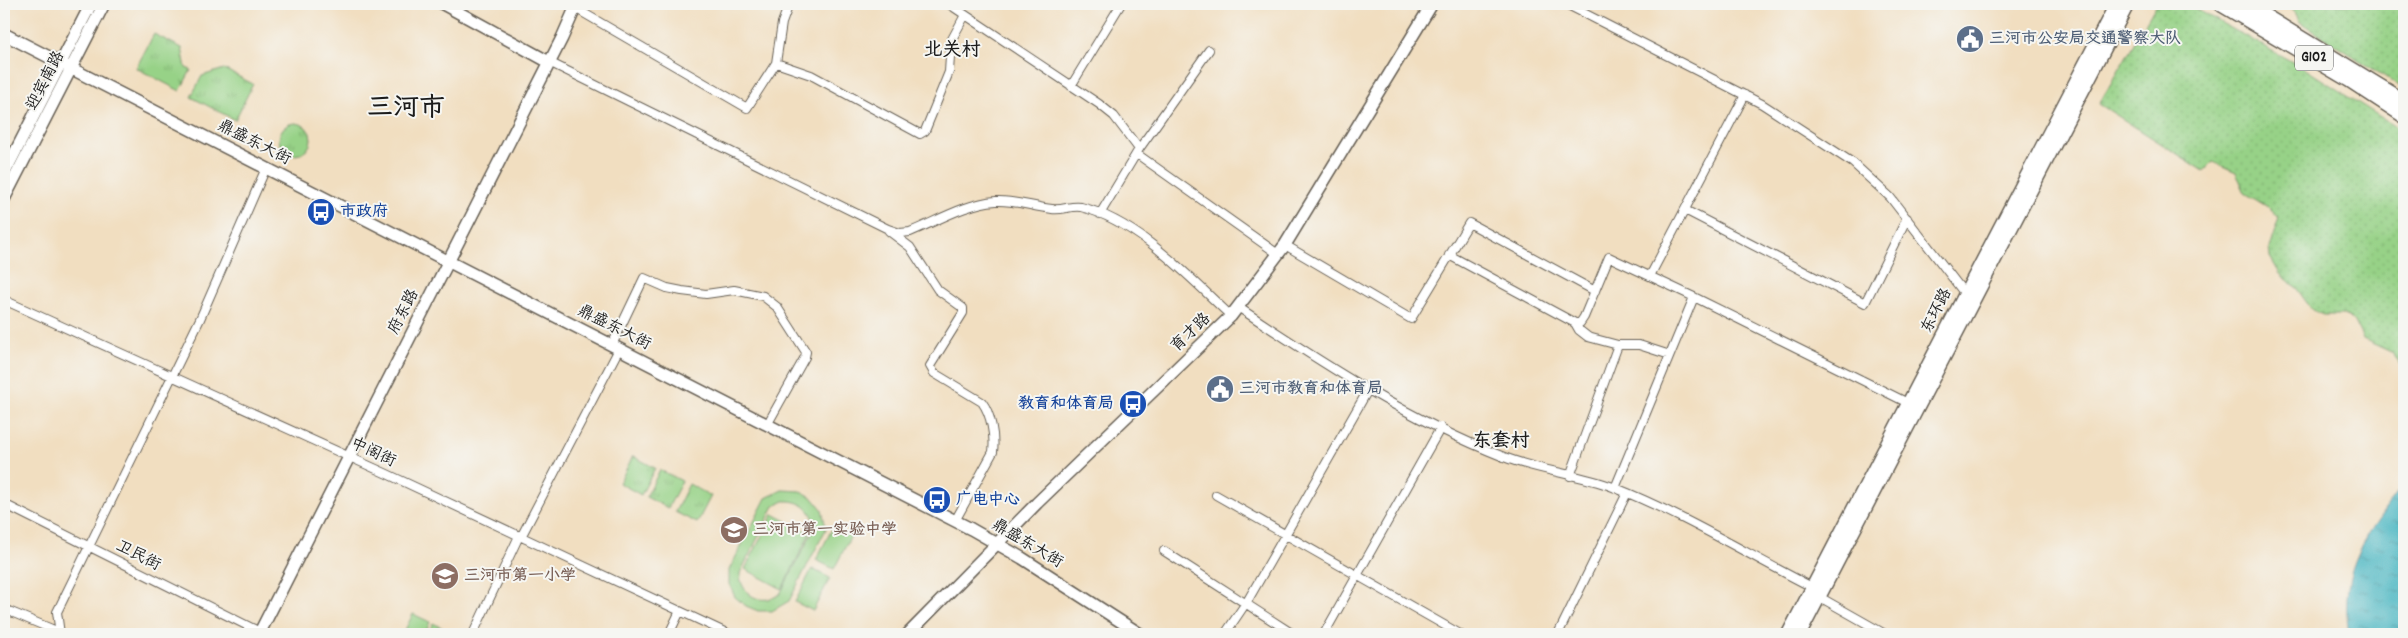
<svg xmlns="http://www.w3.org/2000/svg" width="2408" height="638" viewBox="0 0 2408 638" font-family="Dekko,'LXGW WenKai TC',sans-serif">
<defs>
<pattern id="grass-tufts" width="24" height="20" patternUnits="userSpaceOnUse" patternTransform="scale(1.25)"><rect width="24" height="20" fill="#97d287"/><path d="M3 7l-1-3M5 7V3M7 7l1-3M15 17l-1-3M17 17v-4M19 17l1-3" fill="none" stroke="#82b474"/></pattern>
<pattern id="park-dots" width="8" height="8" patternUnits="userSpaceOnUse" patternTransform="scale(1.25)"><rect width="8" height="8" fill="#97d287"/><path d="M2 2h.1M6 6h.1" fill="none" stroke="#82b474" stroke-width="1.8" stroke-linecap="round"/></pattern>
<pattern id="water-ripples" width="26" height="14" patternUnits="userSpaceOnUse" patternTransform="scale(1.25)"><rect width="26" height="14" fill="#46b5c1"/><path d="M2 4q2-2 4 0t4 0M15 11q2-2 4 0t4 0" fill="none" stroke="#3a929c"/></pattern>
</defs>
<rect width="100%" height="100%" fill="#f6f6f2"/>
<filter id="ink" filterUnits="userSpaceOnUse"><feTurbulence type="fractalNoise" baseFrequency=".02" numOctaves="2"/><feDisplacementMap in="SourceGraphic" scale="10" xChannelSelector="R" yChannelSelector="G"/><feConvolveMatrix kernelMatrix="1 2 1 2 8 2 1 2 1" color-interpolation-filters="sRGB"/></filter>
<filter id="wash" filterUnits="userSpaceOnUse"><feTurbulence type="fractalNoise" baseFrequency=".0096" numOctaves="4" result="noise"/><feDisplacementMap in="SourceGraphic" scale="20" xChannelSelector="R" yChannelSelector="G"/><feGaussianBlur stdDeviation="1.12" result="paint"/><feColorMatrix in="noise" values="0 0 0 0 0 0 0 0 0 0 0 0 0 0 0 0 0 1.4 0 .05"/><feComposite in="paint" operator="in"/></filter>
<g filter="url(#wash)">
<rect width="100%" height="100%" fill="#f1dec0"/>
<path fill="url(#grass-tufts)" stroke="#5a7752" d="M 154,34 L 182,48 L 186,68 L 191,70 L 180,91 L 136,68 Z
M 224,69 L 253,84 L 235,120 L 191,97 L 202,76 Z
M279 139a16 16 0 1 1 32 0a16 16 0 1 1-32 0Z
M 633,456 L 655,468 L 641,495 L 619,483 Z
M 660,470 L 682,481 L 668,508 L 646,497 Z
M 689,484 L 711,496 L 697,523 L 675,512 Z"/>
<path fill="url(#park-dots)" stroke="#5a7752" d="M 2187,4 L 2307,70 L 2404,132 L 2404,368 L 2391,352 L 2363,339 L 2355,323 L 2349,317 L 2343,315 L 2324,315 L 2312,310 L 2295,286 L 2280,274 L 2270,257 L 2269,248 L 2279,218 L 2271,209 L 2245,193 L 2236,172 L 2213,162 L 2204,171 L 2099,104 L 2156,5 Z
M 2282,4 L 2404,4 L 2404,89 L 2300,22 L 2295,12 Z"/>
<path fill="#97d287" stroke="#5a7752" fill-rule="evenodd" d="M 782,490 L 801,491 L 813,498 L 822,509 L 826,529 L 789,601 L 772,611 L 758,611 L 746,606 L 735,597 L 729,584 L 729,570 L 766,498 ZM 784,501 C 801,500 814,510 815,527 L 780,594 C 762,607 740,595 740,573 L 774,506 Z
M 773,514 L 810,533 L 782,589 L 745,569 Z
M 833,527 L 851,536 L 834,569 L 816,560 Z
M 812,569 L 830,578 L 813,611 L 795,602 Z
M 413,614 L 430,622 L 425,634 L 403,634 Z
M 433,623 L 451,632 L 450,634 L 428,634 Z"/>
<path fill="url(#water-ripples)" stroke="#31686e" d="M 2404,482 L 2404,634 L 2349,634 C 2338,564 2368,536 2404,482 Z"/>
</g>
<g filter="url(#ink)">
<g fill="none" stroke-linecap="round" stroke-linejoin="round">
<defs>
<path id="street" d="M 949,4 L 1099,104 L 1114,116 L 1139,149
M 1566,4 L 1762,104 L 1853,163 L 1890,197 L 1965,294
M 575,8 L 747,108 L 776,63 L 782,23 L 789,4
M 549,62 L 888,229 L 900,233 L 910,232 C 937,221 967,203 996,201 C 1015,200 1033,207 1052,209 C 1062,211 1071,205 1081,207 C 1138,221 1189,277 1231,316
M 776,63 L 811,75 L 920,134 L 925,131 L 949,72 L 951,41 L 965,15
M 1071,86 L 1121,4
M 1137,154 L 1278,254
M 1685,210 L 1865,303 L 1907,218
M 1100,214 L 1139,149 L 1209,50
M 889,231 L 910,247 L 938,290 L 963,308 L 963,313 L 930,366 L 934,373 L 982,402 C 991,414 995,436 993,452 L 955,521
M 1285,245 L 1411,319 L 1469,223 L 1595,291
M 1449,255 L 1575,323 L 1580,323 L 1584,317 L 1609,257 L 1694,297 L 1908,403
M 1650,276 L 1745,95
M 4,300 L 385,473 L 729,634
M 1238,307 C 1322,363 1409,420 1504,457 C 1539,471 1578,474 1613,487 C 1682,514 1747,554 1812,587
M 1575,323 L 1579,330 L 1588,337 L 1618,345 L 1639,345 L 1670,355
M 612,345 L 644,278 L 667,288 L 682,291 L 706,294 L 734,290 L 763,296 L 777,307 L 806,352 L 805,357 L 767,425
M 1570,476 L 1618,345
M 1615,488 L 1694,297
M 1216,495 L 1460,634
M 4,504 L 260,632
M 521,537 L 619,349
M 1164,551 L 1293,634
M 1816,595 L 1885,634
M 4,609 L 59,632
M 60,634 L 57,612 L 60,606 L 200,319 L 266,168
M 473,634 L 519,536
M 669,634 L 680,611
M 1225,634 L 1248,600 L 1368,390
M 1324,634 L 1441,427
M 1558,634 L 1627,493"/>
<path id="secondary" d="M 443,4 L 549,62
M 4,34 L 971,529 L 1022,558 L 1140,634
M 4,174 L 91,4
M 4,199 L 104,4
M 259,634 L 562,38 L 577,4
M 908,634 L 1037,503 L 1231,316 L 1285,245 L 1432,4"/>
<path id="primary" d="M 1788,634 L 2116,4
M 1800,634 L 2128,4"/>
<path id="highway" d="M 2222,4 L 2349,79 L 2404,115
M 2244,4 L 2404,102"/>
</defs>
<use href="#street" stroke="#676055" stroke-width="10"/>
<use href="#secondary" stroke="#676055" stroke-width="14"/>
<use href="#primary" stroke="#676055" stroke-width="15"/>
<use href="#highway" stroke="#676055" stroke-width="18"/>
<use href="#street" stroke="#fff" stroke-width="8"/>
<use href="#secondary" stroke="#fff" stroke-width="11"/>
<use href="#primary" stroke="#fff" stroke-width="12"/>
<use href="#highway" stroke="#fff" stroke-width="15"/>
</g>
</g>
<defs>
<symbol id="civic-disc" viewBox="-11 -11 22 22"><circle r="9.5" fill="#5c6f8a" stroke="#f6f6f2"/><path d="M-.6-6.5H3V-4.5H.6V-3L4-1V1h2V6H-6V1h2V-1L-.6-3ZM-1.2 2.5V6h2.4V2.5Z" fill="#fff"/></symbol>
<symbol id="bus-disc" viewBox="-11 -11 22 22"><circle r="9.5" fill="#1a4fb4" stroke="#f6f6f2"/><path d="M-5-6H5V4H4V6H2V4H-2V6H-4V4H-5ZM-3.5-4V0h7V-4ZM-3.5 1.2v1.5H-2V1.2ZM2 1.2v1.5H3.5V1.2Z" fill="#fff"/></symbol>
<symbol id="school-disc" viewBox="-11 -11 22 22"><circle r="9.5" fill="#8d6e63" stroke="#f6f6f2"/><path d="M0-5L7-2L0 1L-7-2ZM-4 1L0 2.5L4 1V4Q0 6-4 4Z" fill="#fff"/></symbol>
</defs>
<g fill-rule="evenodd">
<use href="#civic-disc" x="1954" y="23" width="32" height="32"/>
<use href="#bus-disc" x="305" y="196" width="32" height="32"/>
<use href="#civic-disc" x="1204" y="373" width="32" height="32"/>
<use href="#bus-disc" x="1117" y="388" width="32" height="32"/>
<use href="#bus-disc" x="921" y="484" width="32" height="32"/>
<use href="#school-disc" x="718" y="514" width="32" height="32"/>
<use href="#school-disc" x="429" y="560" width="32" height="32"/>
</g>
<g text-anchor="middle" dominant-baseline="central" stroke-width="4" stroke-linejoin="round" paint-order="stroke">
<rect fill="#f6f6f2" stroke="#5d5d5c" stroke-width="1" x="2295" y="45.5" width="38" height="25" rx="4"/>
<g font-size="15" font-weight="bold" fill="#1c1c1c">
<text x="2314" y="58">G102</text>
</g>
<g font-size="16" font-weight="bold" fill="#4e5e75" stroke="#f6f6f2" text-anchor="start">
<text x="1989" y="39">三河市公安局交通警察大队</text>
<text x="1239" y="389">三河市教育和体育局</text>
</g>
<g font-size="16" fill="#1c1c1c" stroke="#f6f6f2">
<text transform="translate(46 81) rotate(-63)">迎宾南路</text>
<text transform="translate(254 143) rotate(27)">鼎盛东大街</text>
<text transform="translate(1937 311) rotate(-63)">东环路</text>
<text transform="translate(404 312) rotate(-63)">府东路</text>
<text transform="translate(614 328) rotate(27)">鼎盛东大街</text>
<text transform="translate(1191 333) rotate(-44)">育才路</text>
<text transform="translate(373 453) rotate(25)">中阁街</text>
<text transform="translate(1027 544) rotate(31)">鼎盛东大街</text>
<text transform="translate(138 556) rotate(27)">卫民街</text>
</g>
<g font-size="16" font-weight="bold" fill="#164399" stroke="#f6f6f2" text-anchor="start">
<text x="340" y="212">市政府</text>
<text x="1114" y="404" text-anchor="end">教育和体育局</text>
<text x="956" y="500">广电中心</text>
</g>
<g font-size="16" font-weight="bold" fill="#785e54" stroke="#f6f6f2" text-anchor="start">
<text x="753" y="530">三河市第一实验中学</text>
<text x="464" y="576">三河市第一小学</text>
</g>
<g font-size="19" font-weight="bold" fill="#1c1c1c" stroke="#f6f6f2">
<text x="952" y="51">北关村</text>
<text x="1501" y="442">东套村</text>
</g>
<g font-size="26" font-weight="bold" fill="#1c1c1c" stroke="#f6f6f2">
<text x="406" y="109">三河市</text>
</g>
</g>
<rect width="2408" height="638" fill="none" stroke="#f6f6f2" stroke-width="20"/>
</svg>
